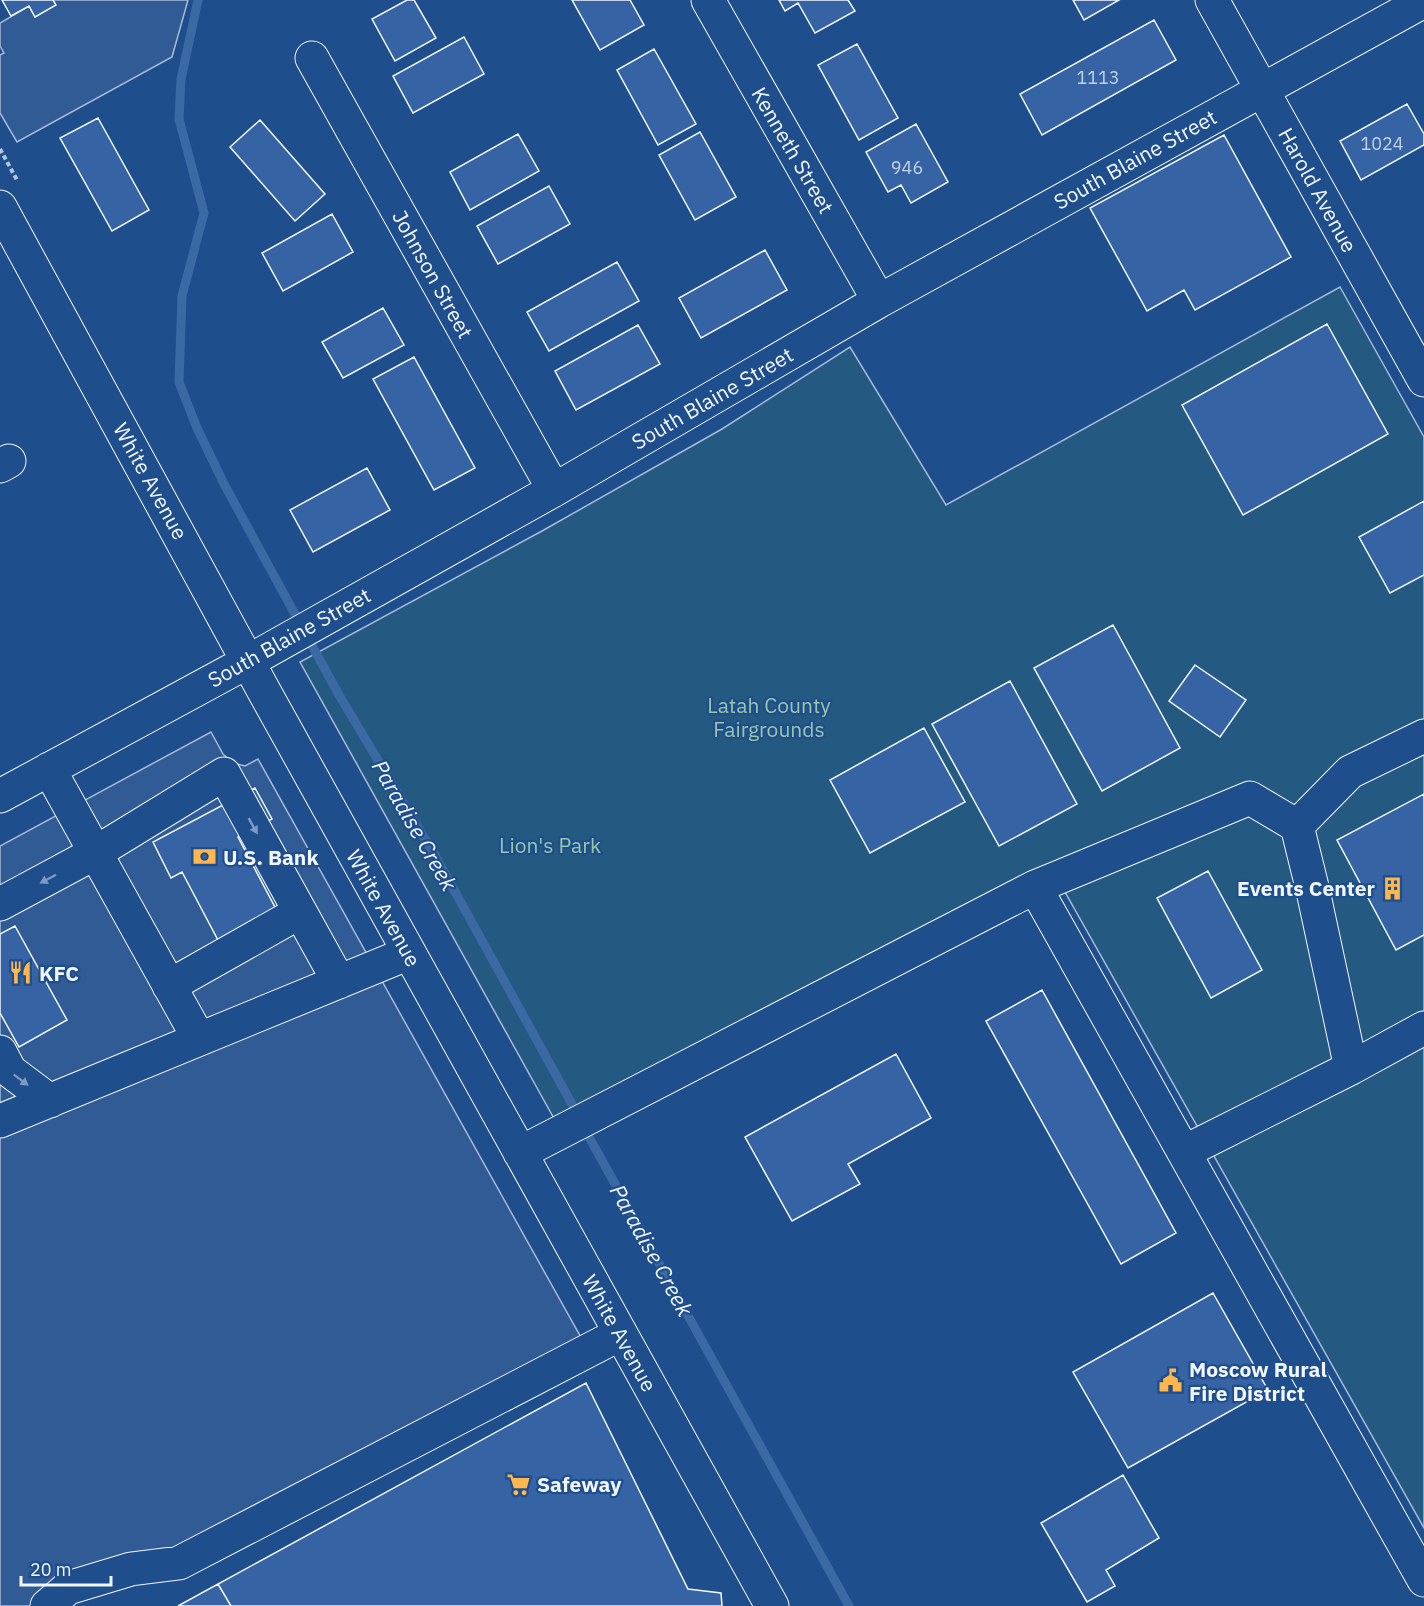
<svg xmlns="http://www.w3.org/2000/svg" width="1424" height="1606" viewBox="0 0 1424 1606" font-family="'IBM Plex Sans',sans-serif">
<rect width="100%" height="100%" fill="#1f4e8c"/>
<path fill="#245a82" stroke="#a8bbd7" stroke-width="1.5" d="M 1340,287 L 1424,437 L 1424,1528 L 1057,878 L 561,1131 L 300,662 L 542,531 L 722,429 L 850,347 L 946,505 Z"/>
<path fill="#305b95" stroke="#a8bbd7" stroke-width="1.5" d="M 53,0 L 188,0 L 172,57 L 17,142 L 0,113 L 0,55 L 4,53 L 0,46 L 0,23 L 29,6 L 35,17 L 55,5 Z
M 211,732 L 223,754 L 233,763 L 245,766 L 258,759 L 588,1350 L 179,1563 L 47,1606 L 0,1606 L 0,846 Z"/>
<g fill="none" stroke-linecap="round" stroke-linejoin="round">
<path stroke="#3b69a3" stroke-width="9" d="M 198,0 L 181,79 L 179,119 L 204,213 L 182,296 L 179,382 L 197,428 L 224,484 L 339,695 L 437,859 L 578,1115
M 584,1128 L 849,1606"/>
</g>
<path fill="#3563a3" stroke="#f2f6ff" stroke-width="1.5" d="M 2,0 L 53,0 L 56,5 L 35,17 L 29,6 L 11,16 Z
M 407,0 L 414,0 L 436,38 L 395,61 L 372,19 Z
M 572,0 L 630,0 L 644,25 L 600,50 Z
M 779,0 L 848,0 L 855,11 L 815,33 L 798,3 L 785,11 Z
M 1073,0 L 1119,0 L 1084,20 Z
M 1154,20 L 1176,60 L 1042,135 L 1020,94 Z
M 464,37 L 484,74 L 413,113 L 393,76 Z
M 857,44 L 898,118 L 859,140 L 818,65 Z
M 654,49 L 696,124 L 658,145 L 617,70 Z
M 1407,104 L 1424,134 L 1424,145 L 1361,180 L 1340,141 Z
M 98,118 L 149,210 L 112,231 L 60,138 Z
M 260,120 L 325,194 L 295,221 L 230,147 Z
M 916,124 L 948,182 L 911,203 L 901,185 L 888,192 L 866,152 Z
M 700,132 L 736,197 L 695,220 L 659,155 Z
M 518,134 L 539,171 L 470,210 L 450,172 Z
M 1224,135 L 1291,257 L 1195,310 L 1184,290 L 1147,311 L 1090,208 Z
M 549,186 L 570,224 L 498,264 L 477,226 Z
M 332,214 L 353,252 L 283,291 L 262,253 Z
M 765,250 L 787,290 L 701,338 L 679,298 Z
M 617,262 L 639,301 L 549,351 L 527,312 Z
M 383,308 L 404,345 L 343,378 L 322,342 Z
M 1327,324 L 1388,434 L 1243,515 L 1182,405 Z
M 638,325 L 660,364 L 576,410 L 555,371 Z
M 414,357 L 475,468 L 434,490 L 373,379 Z
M 367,468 L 390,510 L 313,552 L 290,510 Z
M 1424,501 L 1424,575 L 1390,593 L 1359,537 Z
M 1113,625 L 1180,748 L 1102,791 L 1034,668 Z
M 1195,665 L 1246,700 L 1220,737 L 1169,701 Z
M 1010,681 L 1077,804 L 999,846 L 932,724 Z
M 924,728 L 965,802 L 870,853 L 830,780 Z
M 255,788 L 272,819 L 238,837 L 277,911 L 219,942 L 182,872 L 171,878 L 153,842 Z
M 1424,794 L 1424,935 L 1396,950 L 1337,840 Z
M 1208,871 L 1262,970 L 1211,998 L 1157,898 Z
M 15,926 L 67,1020 L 19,1047 L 0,1013 L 0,934 Z
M 1042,990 L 1176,1233 L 1121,1264 L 986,1021 Z
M 896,1054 L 931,1118 L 848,1164 L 860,1184 L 792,1221 L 745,1137 Z
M 1213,1293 L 1268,1390 L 1128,1468 L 1073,1372 Z
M 586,1383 L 688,1589 L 721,1593 L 722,1606 L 231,1606 L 218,1584 Z
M 1123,1475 L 1159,1538 L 1106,1570 L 1115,1586 L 1087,1602 L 1041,1523 Z
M 218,1584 L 231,1606 L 178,1606 Z"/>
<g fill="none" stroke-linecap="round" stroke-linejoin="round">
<defs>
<path id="minor" d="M 708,0 L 879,301
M 1212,0 L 1424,380
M 312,58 L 554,490
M 0,207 L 265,693 L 772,1606
M 0,466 L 9,461
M 49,769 L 199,1039
M 0,796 L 249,661 L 554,490 L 879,301 L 1424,1
M 1035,887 L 1424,1580
M 0,904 L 95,853 L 224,774 L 339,982
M 169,986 L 300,912
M 0,1052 L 10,1071 L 50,1101
M 1351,1068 L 1424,1028
M 0,1121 L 409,953
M 1184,1152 L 1351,1068 L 1313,891 L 1297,826
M 520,1153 L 1035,887 L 1057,878 L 1250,798 L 1297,826 L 1350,772 L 1424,736
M 47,1606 L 68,1588 L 131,1569 L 179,1563 L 620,1334"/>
</defs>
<use href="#minor" stroke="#f2f6ff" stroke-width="35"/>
<path stroke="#b3c4dc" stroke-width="4" stroke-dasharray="4.5 3" stroke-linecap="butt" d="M 0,149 L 17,180"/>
<use href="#minor" stroke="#1f4e8c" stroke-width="33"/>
</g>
<defs><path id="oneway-solid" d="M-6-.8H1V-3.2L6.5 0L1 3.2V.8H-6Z" transform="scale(1.5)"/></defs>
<g fill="#7e9ac0">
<use href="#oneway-solid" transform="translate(253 826) rotate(61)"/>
<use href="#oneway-solid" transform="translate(48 879) rotate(152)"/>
<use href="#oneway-solid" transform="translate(21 1080) rotate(37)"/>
</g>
<defs>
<symbol id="bank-bare" viewBox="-9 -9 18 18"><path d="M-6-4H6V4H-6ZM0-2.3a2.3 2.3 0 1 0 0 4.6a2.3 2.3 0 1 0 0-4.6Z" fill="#ffb74d" stroke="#1f4e8c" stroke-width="2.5" paint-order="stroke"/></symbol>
<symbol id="building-bare" viewBox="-9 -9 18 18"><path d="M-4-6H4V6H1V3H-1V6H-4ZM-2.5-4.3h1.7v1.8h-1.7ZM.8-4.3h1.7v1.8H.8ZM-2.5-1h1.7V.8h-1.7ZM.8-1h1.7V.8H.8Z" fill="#ffb74d" stroke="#1f4e8c" stroke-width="2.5" paint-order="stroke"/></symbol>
<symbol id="restaurant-bare" viewBox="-9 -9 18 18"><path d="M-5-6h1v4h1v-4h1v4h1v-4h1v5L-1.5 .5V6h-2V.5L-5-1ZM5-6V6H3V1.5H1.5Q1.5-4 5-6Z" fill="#ffb74d" stroke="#1f4e8c" stroke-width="2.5" paint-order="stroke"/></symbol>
<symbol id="civic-bare" viewBox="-9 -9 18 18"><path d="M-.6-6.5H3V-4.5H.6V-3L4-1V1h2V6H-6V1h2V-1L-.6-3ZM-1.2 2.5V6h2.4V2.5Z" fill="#ffb74d" stroke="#1f4e8c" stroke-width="2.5" paint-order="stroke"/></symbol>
<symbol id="supermarket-bare" viewBox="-9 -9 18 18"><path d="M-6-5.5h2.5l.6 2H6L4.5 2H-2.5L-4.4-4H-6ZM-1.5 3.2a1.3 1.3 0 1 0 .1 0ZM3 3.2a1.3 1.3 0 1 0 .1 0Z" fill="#ffb74d" stroke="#1f4e8c" stroke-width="2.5" paint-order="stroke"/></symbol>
</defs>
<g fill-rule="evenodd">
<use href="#bank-bare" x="188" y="840" width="33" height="33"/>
<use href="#building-bare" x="1376" y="872" width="33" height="33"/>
<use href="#restaurant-bare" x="4" y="956" width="33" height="33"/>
<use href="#civic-bare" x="1154" y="1364" width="33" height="33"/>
<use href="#supermarket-bare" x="502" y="1468" width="33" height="33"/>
</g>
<g text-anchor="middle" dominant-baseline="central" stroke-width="4.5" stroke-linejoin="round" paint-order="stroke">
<g font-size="18" fill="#c3d1e8">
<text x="1098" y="77">1113</text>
<text x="1382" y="143">1024</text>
<text x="907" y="167">946</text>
</g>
<g font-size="21" fill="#f2f6ff" stroke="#1f4e8c">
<text transform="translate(793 150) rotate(60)">Kenneth Street</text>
<text transform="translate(1135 159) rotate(-29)">South Blaine Street</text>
<text transform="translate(1318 190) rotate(61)">Harold Avenue</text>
<text transform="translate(433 274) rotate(61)">Johnson Street</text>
<text transform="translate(712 398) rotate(-30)">South Blaine Street</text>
<text transform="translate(151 481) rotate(61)">White Avenue</text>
<text transform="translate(289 637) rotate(-29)">South Blaine Street</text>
<text transform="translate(384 908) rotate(61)">White Avenue</text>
<text transform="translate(620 1333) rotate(61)">White Avenue</text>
</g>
<g font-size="21" fill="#97c8a6" stroke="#1f4e8c">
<text x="769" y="705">Latah County<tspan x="769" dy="24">Fairgrounds</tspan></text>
<text x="550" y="845">Lion's Park</text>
</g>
<g font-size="21" font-weight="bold" fill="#f2f6ff" stroke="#1f4e8c" text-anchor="start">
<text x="223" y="857">U.S. Bank</text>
<text x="1375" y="888" text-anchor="end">Events Center</text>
<text x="39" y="973">KFC</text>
<text x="1189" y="1369">Moscow Rural<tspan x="1189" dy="24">Fire District</tspan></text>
<text x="537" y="1484">Safeway</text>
</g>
<g font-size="22" font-style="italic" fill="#f2f6ff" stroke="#1f4e8c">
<text transform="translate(415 825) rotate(60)">Paradise Creek</text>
<text transform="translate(652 1250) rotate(61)">Paradise Creek</text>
</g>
</g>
<path d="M21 1576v9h90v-9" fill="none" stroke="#f2f6ff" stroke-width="3"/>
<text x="30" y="1576" font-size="18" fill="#f2f6ff" stroke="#1f4e8c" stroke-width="4.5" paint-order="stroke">20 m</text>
</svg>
